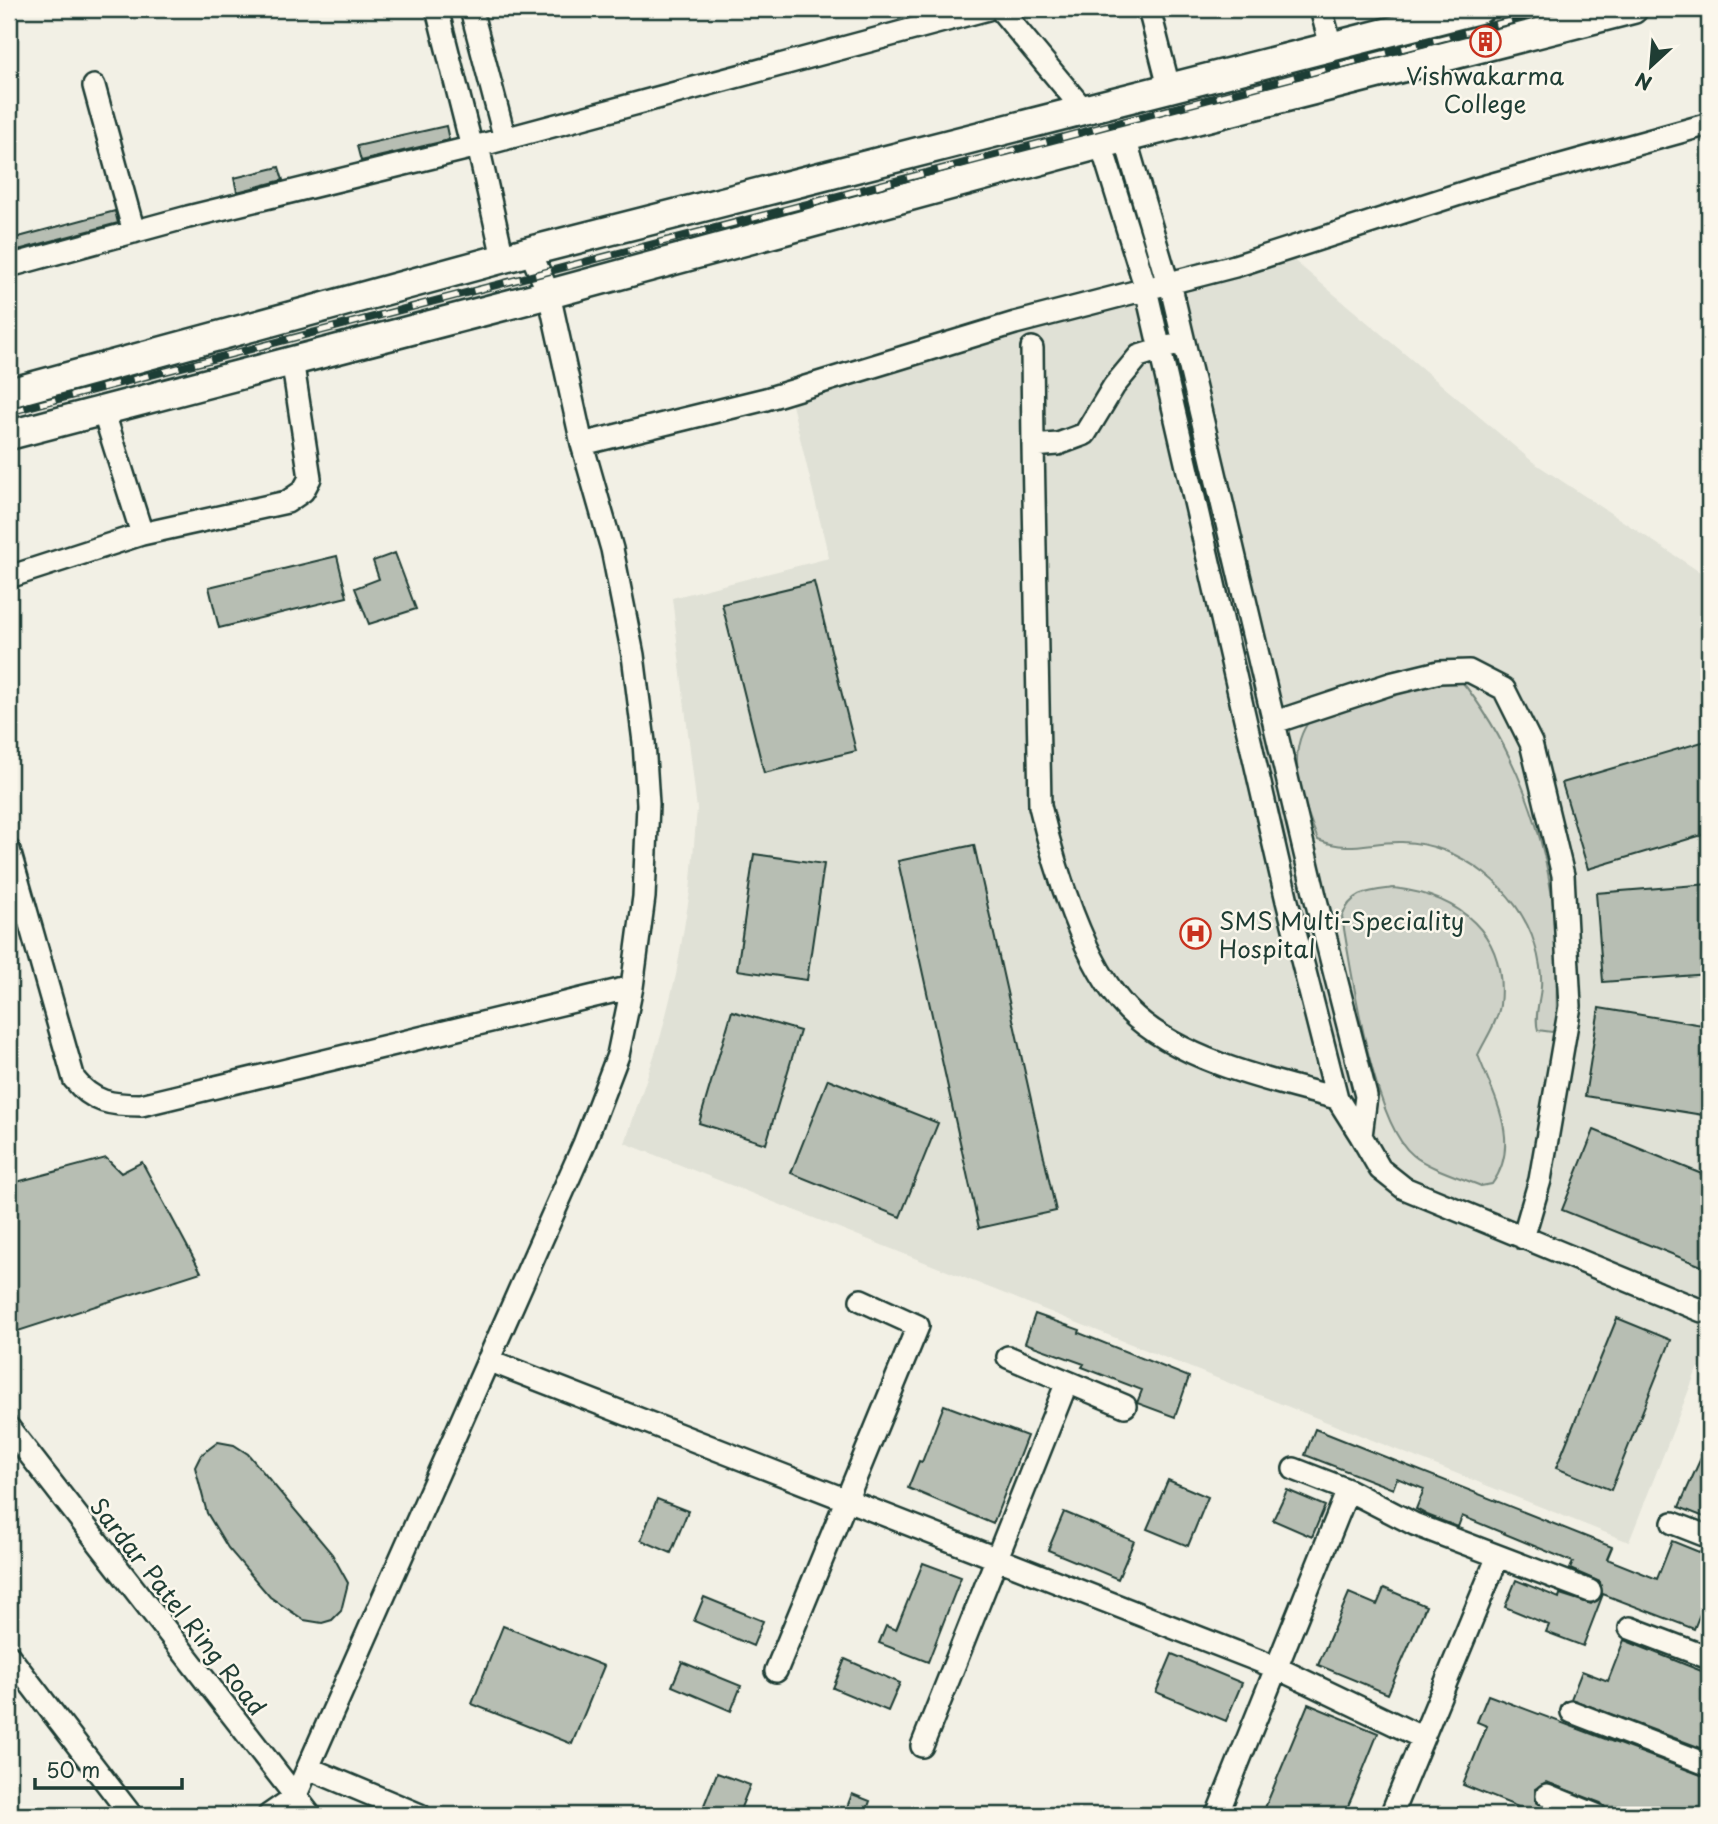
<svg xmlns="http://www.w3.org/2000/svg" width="1718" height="1824" viewBox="0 0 1718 1824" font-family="'Playpen Sans',sans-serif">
<rect width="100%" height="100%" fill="#f2f0e5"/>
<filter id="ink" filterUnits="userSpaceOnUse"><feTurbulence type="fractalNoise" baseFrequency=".0143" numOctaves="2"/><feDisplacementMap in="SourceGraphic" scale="14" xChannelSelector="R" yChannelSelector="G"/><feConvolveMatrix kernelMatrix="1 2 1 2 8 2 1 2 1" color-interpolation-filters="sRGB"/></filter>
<g filter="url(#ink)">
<path fill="#e0e1d6" d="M 1284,252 L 1533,462 L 1709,578 L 1709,1339 L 1629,1542 L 625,1143 L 661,1035 L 676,975 L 690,892 L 697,809 L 672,598 L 829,558 L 787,384 Z"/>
<path fill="#cfd2c8" stroke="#77887e" stroke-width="2" d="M 1459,678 C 1515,746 1548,837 1555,925 C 1558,958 1556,993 1557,1027 L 1552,1032 L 1538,1030 C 1534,1018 1540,1000 1541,987 C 1542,975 1539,957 1535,945 C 1519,890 1460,843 1402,842 C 1369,841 1351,853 1318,840 C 1304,804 1283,755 1310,720 L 1392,693 Z
M 1394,888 C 1459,896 1508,933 1500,1005 C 1498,1021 1485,1040 1478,1055 C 1494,1097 1522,1143 1492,1184 L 1481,1186 C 1462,1178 1428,1168 1413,1155 C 1373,1124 1351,969 1342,917 C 1351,891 1369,891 1394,888 Z"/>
<path fill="#b7beb3" stroke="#1f3d34" stroke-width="2" d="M 1495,9 L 1566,9 L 1427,44 L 1426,40 L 1484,25 L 1491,20 Z
M 446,126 L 449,140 L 361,161 L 357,146 Z
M 279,167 L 283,180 L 237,192 L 234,178 Z
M 115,211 L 118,223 L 18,250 L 15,238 Z
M 395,553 L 416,609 L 369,624 L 355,588 L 379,579 L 373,561 Z
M 337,556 L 347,597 L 219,628 L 209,587 Z
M 814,582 L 856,751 L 764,773 L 722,604 Z
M 1709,740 L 1709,833 L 1588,869 L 1562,783 Z
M 974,845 L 1056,1211 L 979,1228 L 898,861 Z
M 754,854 L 824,864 L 807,980 L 737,970 Z
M 1709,884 L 1709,974 L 1603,982 L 1596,893 Z
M 1599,1008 L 1709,1026 L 1709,1116 L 1585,1096 Z
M 732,1011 L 800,1031 L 766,1144 L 699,1123 Z
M 828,1079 L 938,1123 L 900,1217 L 791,1173 Z
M 1594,1130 L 1709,1177 L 1709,1269 L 1562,1210 Z
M 106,1158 L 121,1173 L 142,1162 L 201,1272 L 9,1334 L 9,1184 Z
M 1035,1314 L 1080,1330 L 1079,1333 L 1189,1377 L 1175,1417 L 1137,1403 L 1142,1390 L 1082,1367 L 1084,1364 L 1025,1343 Z
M 1617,1318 L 1671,1340 L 1611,1490 L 1556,1468 Z
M 944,1405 L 1027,1436 L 993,1524 L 908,1488 L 919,1461 L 922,1462 Z
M 1315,1429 L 1612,1547 L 1607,1559 L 1657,1579 L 1672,1541 L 1709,1556 L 1709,1591 L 1694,1629 L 1603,1594 L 1583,1646 L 1546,1632 L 1549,1625 L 1505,1607 L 1516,1580 L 1559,1598 L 1560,1594 L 1591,1604 L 1602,1595 L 1600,1582 L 1570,1569 L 1573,1562 L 1462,1516 L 1458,1527 L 1427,1515 L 1416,1509 L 1424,1489 L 1397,1478 L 1393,1489 L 1305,1455 Z
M 1709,1440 L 1709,1519 L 1679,1507 Z
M 218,1442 L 234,1445 L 248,1454 L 332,1554 L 348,1583 L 341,1611 L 332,1620 L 322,1623 L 304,1620 L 270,1597 L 228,1548 L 207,1513 L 195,1467 L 201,1455 Z
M 1168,1480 L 1208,1497 L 1188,1546 L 1147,1529 Z
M 1287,1490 L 1325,1506 L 1312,1537 L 1273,1520 Z
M 657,1499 L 688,1511 L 671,1553 L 641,1540 Z
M 1064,1512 L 1134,1541 L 1118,1579 L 1048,1550 Z
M 923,1563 L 961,1577 L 928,1662 L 879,1643 L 886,1626 L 896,1630 Z
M 1384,1588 L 1426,1606 L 1388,1694 L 1318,1665 L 1349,1593 L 1377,1605 Z
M 704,1597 L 763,1621 L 753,1646 L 694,1621 Z
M 503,1626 L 604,1666 L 572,1744 L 472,1704 Z
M 1624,1640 L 1709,1674 L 1709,1751 L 1571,1699 L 1582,1671 L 1608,1681 Z
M 1172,1654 L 1242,1683 L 1226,1721 L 1156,1692 Z
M 845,1659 L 900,1683 L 888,1711 L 833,1688 Z
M 682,1662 L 741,1686 L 731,1711 L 672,1686 Z
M 1488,1695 L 1709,1778 L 1709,1815 L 1609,1815 L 1601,1803 L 1546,1782 L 1535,1789 L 1536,1802 L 1562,1815 L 1524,1815 L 1526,1810 L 1463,1785 L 1487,1726 L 1477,1722 Z
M 1308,1704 L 1378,1733 L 1355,1790 L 1344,1815 L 1262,1815 Z
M 717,1773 L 750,1785 L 738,1815 L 700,1815 Z
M 852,1794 L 870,1801 L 865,1815 L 844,1815 Z"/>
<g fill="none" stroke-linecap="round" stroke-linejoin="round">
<defs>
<path id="minor" d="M 437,9 L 472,148
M 471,9 L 505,139
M 1000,9 L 1083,109
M 1149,9 L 1169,87
M 1321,9 L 1331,46
M 94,86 L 134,232
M 1125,138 L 1168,284
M 1101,144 L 1146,289 L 1287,901 L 1337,1098 L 1361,1136 L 1366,1096 L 1316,900 L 1170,283
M 478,146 L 503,258
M 9,266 L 188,217 L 478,146 L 988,9
M 1032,348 L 1033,446 L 1058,444 L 1085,434 L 1114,386 L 1139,356 L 1171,346
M 103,410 L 142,534
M 582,444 L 766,399 L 1015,323 L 1235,266 L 1475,189 L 1709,124
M 1033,446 L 1040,806 C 1054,865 1084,966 1128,1010 C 1178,1060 1270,1081 1337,1098
M 9,577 L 142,534 L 287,502 L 303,491 L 310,478 L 292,359
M 1275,722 L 1390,684 L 1439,672 L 1469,671 L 1504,689 L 1531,743 L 1563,875 L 1570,1006 L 1540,1180 L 1523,1238
M 9,850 L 74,1079 C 93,1103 112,1105 141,1105 L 632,987
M 1361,1136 L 1380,1169 L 1404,1188 L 1702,1311
M 1008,1357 L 1125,1406
M 488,1360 L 1277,1668 L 1421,1737
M 9,1428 L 310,1815
M 1294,1469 L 1348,1490 L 1414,1524 L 1590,1591
M 1673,1523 L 1709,1537
M 1630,1628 L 1709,1658
M 9,1656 L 131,1815
M 776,1671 L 918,1326 L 861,1300
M 1572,1712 L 1709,1765
M 922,1746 L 1067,1382
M 308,1768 L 420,1815
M 1547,1795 L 1596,1815
M 269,1815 L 295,1797 L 584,1144 L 618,1055 L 632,987 L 644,897 L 648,804 L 644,742 L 633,655 L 612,549 L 582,444 L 549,294 L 530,251
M 1217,1815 L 1348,1490
M 1391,1815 L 1498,1556"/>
<path id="major" d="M 9,393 L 530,251 L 1479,9
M 9,435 L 549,294 L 1101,144 L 1633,9"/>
</defs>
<use href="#minor" stroke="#1f3d34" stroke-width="26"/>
<use href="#major" stroke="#1f3d34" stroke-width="33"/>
<use href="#minor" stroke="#fbf7ec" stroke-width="21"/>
<use href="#major" stroke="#fbf7ec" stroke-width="28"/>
<defs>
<path id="rail" d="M 9,412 L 1555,9"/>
</defs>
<use href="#rail" stroke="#1f3d34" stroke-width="8"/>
<use href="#rail" stroke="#fbf7ec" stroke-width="5" stroke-dasharray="16" stroke-linecap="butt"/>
</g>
</g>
<defs>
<symbol id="building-ring" viewBox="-11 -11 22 22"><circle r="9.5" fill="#fbf7ec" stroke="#c8321e" stroke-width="1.5"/><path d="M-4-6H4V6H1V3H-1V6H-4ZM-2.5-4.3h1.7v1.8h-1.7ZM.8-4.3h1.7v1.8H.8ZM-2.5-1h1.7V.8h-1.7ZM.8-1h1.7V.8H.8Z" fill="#c8321e"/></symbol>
<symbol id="hospital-ring" viewBox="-11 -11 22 22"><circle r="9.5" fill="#fbf7ec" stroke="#c8321e" stroke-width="1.5"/><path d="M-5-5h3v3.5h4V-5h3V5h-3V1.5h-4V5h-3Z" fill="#c8321e"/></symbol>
</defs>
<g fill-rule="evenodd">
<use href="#building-ring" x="1468" y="24" width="35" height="35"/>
<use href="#hospital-ring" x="1178" y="916" width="35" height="35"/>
</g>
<g text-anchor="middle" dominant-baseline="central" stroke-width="5" stroke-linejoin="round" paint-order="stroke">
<g font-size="24" fill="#1f3d34" stroke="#fbf7ec">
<text x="1485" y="75">Vishwakarma<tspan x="1485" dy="28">College</tspan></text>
<text x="1219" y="920" text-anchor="start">SMS Multi-Speciality<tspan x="1219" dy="28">Hospital</tspan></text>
</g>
<g font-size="24" fill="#1f3d34" stroke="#fbf7ec">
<text transform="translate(179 1606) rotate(52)">Sardar Patel Ring Road</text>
</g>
</g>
<rect width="1718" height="1824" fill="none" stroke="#fbf7ec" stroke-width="35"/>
<rect x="18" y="18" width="1683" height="1789" fill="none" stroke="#1f3d34" stroke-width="2.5" filter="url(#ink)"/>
<g transform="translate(1651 66) rotate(206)" stroke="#fbf7ec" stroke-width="5" paint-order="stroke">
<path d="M0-5L12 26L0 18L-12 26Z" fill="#1f3d34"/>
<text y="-10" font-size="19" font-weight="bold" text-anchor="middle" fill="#1f3d34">N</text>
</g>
<path d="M35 1778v10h147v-10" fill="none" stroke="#1f3d34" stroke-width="3.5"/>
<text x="46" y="1778" font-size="21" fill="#1f3d34" stroke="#fbf7ec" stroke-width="5" paint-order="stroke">50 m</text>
</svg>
